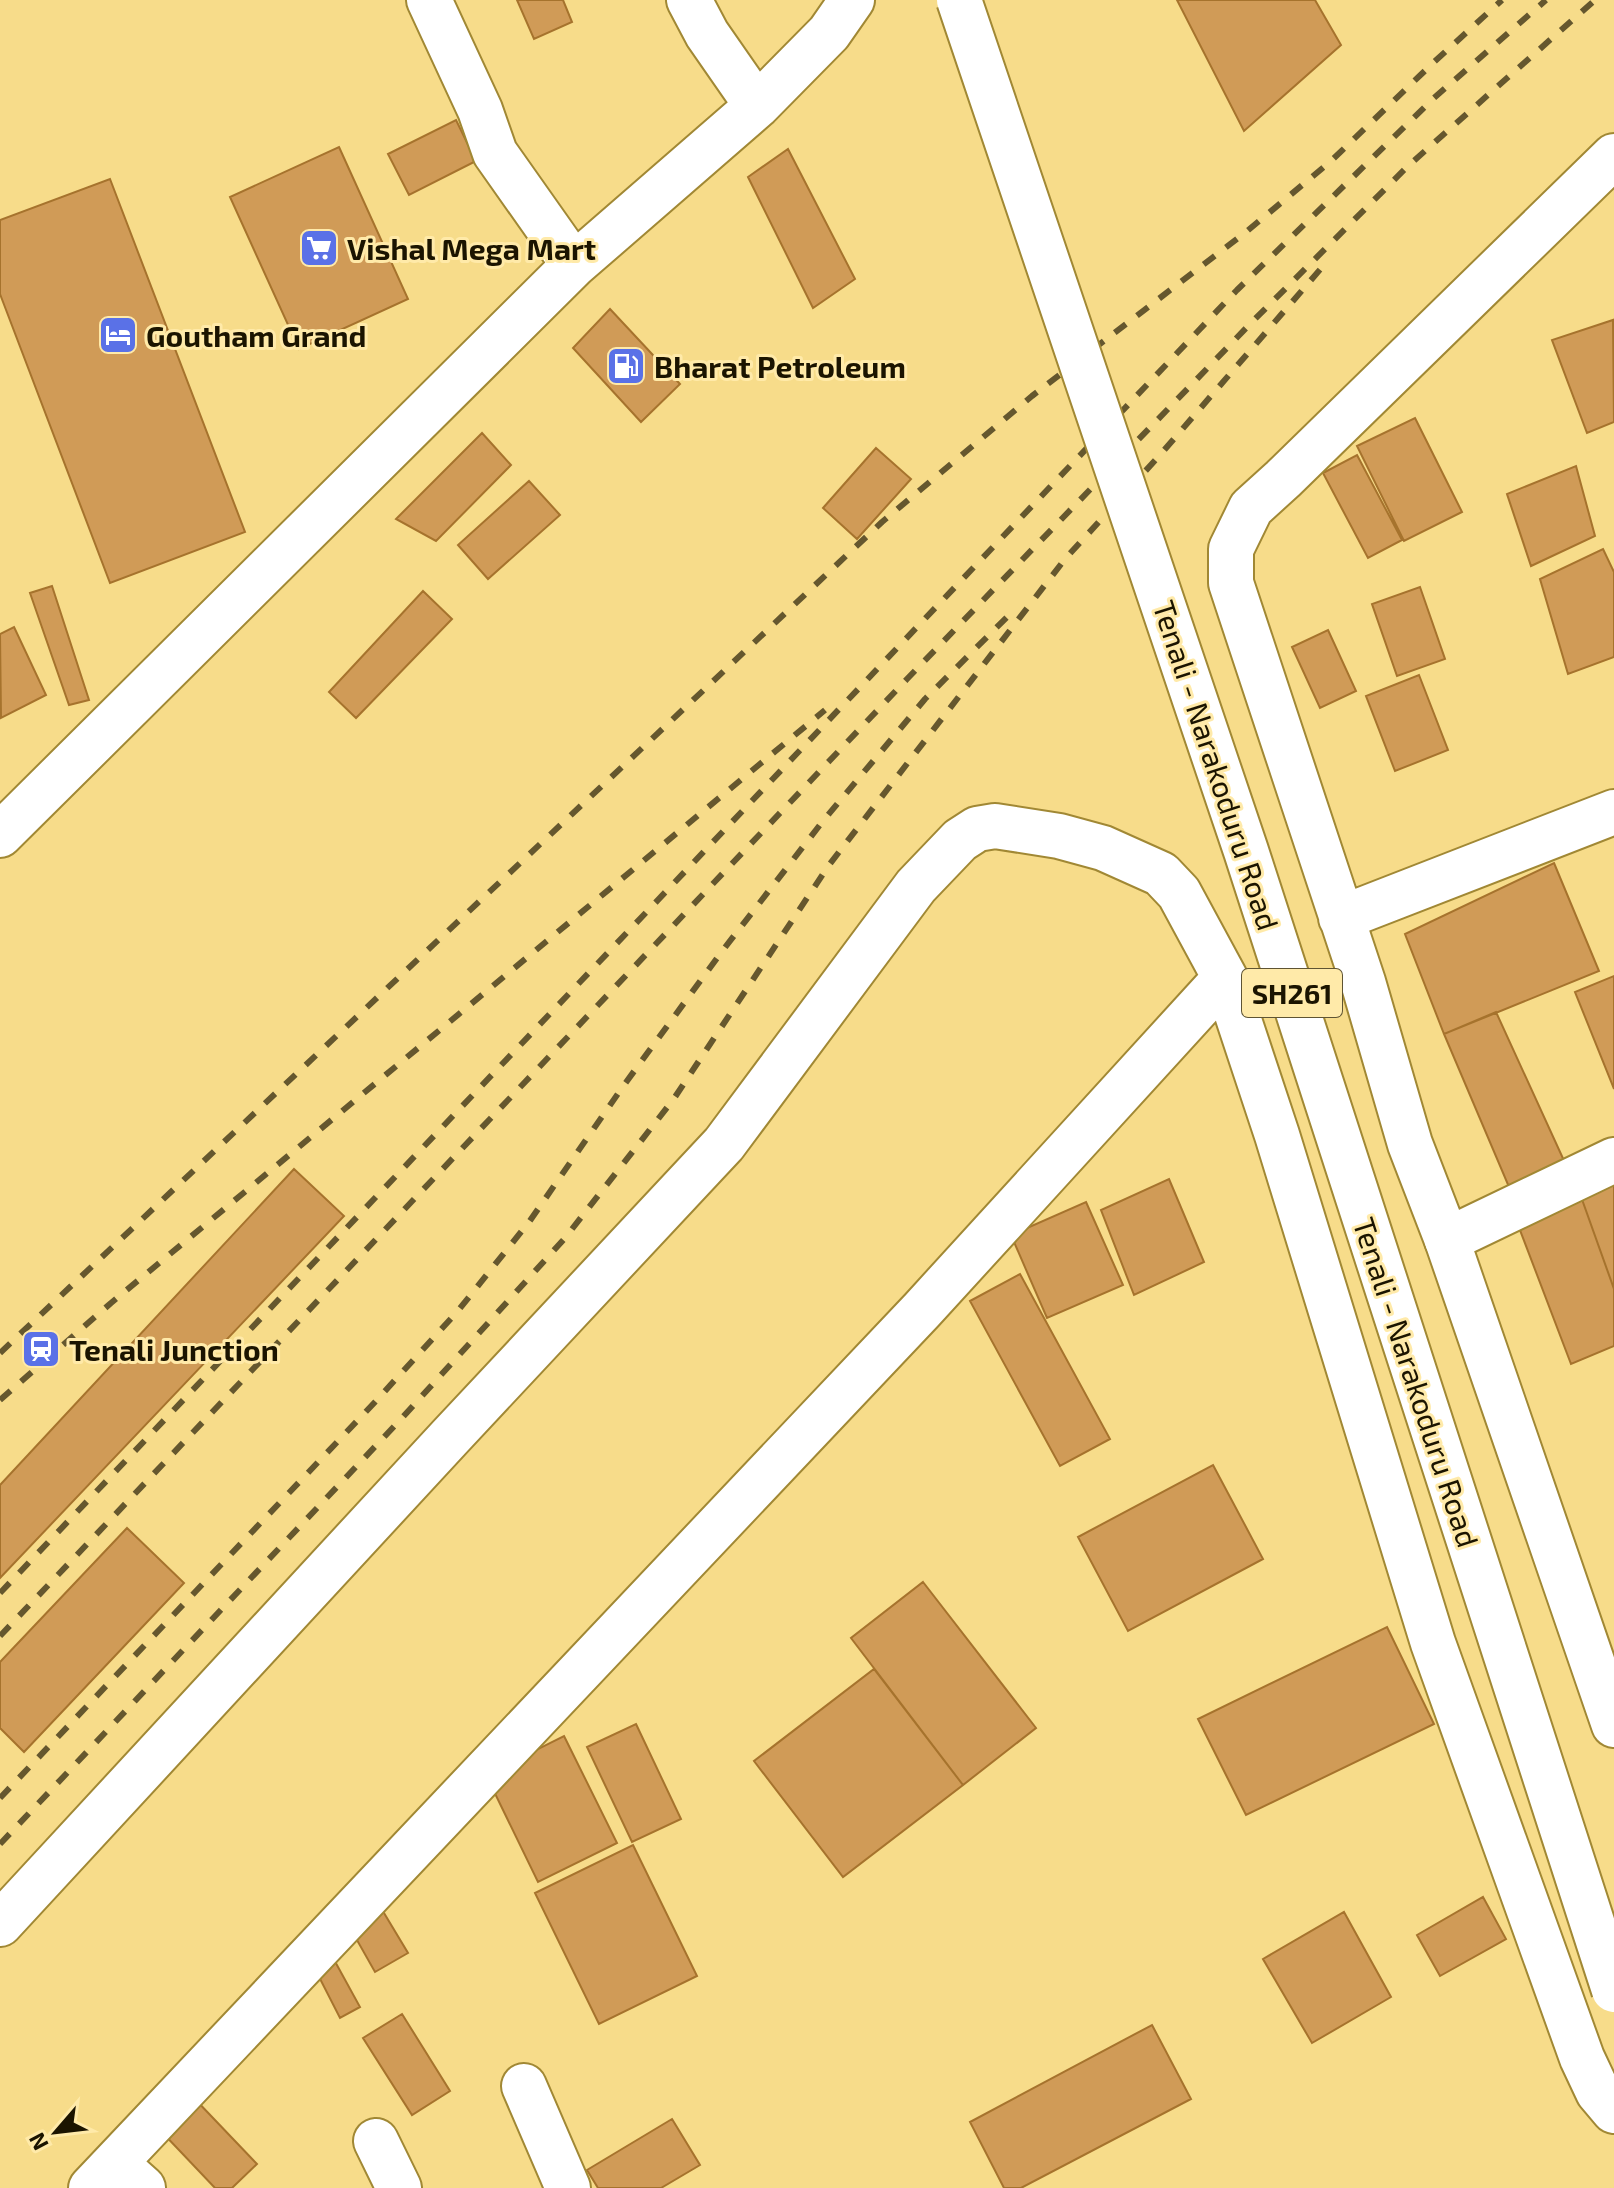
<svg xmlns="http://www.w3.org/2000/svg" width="1614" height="2188" viewBox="0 0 1614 2188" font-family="'Exo 2',sans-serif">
<rect width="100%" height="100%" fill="#f7dc8a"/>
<path fill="#d09b57" stroke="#a6732d" stroke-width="2" d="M 517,0 L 563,0 L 572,22 L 534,39 Z
M 1177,0 L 1315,0 L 1341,45 L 1244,131 Z
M 456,120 L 476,161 L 409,195 L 388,154 Z
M 339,147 L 408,299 L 299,349 L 230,197 Z
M 788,149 L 855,279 L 813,308 L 748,177 Z
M 110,179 L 245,532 L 110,583 L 0,294 L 0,220 Z
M 610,309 L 680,384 L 641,422 L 573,348 Z
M 1613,320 L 1614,422 L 1587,433 L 1552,340 Z
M 1415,418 L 1462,512 L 1404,541 L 1357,446 Z
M 482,433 L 511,465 L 436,541 L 396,519 Z
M 876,448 L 911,479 L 857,539 L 823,508 Z
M 1357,455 L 1402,540 L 1368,558 L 1323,473 Z
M 1576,466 L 1595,536 L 1531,566 L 1507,494 Z
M 529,481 L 560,515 L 488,579 L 458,545 Z
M 1603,549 L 1614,572 L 1614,657 L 1568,674 L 1540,579 Z
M 52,586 L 89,700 L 69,705 L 30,593 Z
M 1420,587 L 1445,659 L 1397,676 L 1372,604 Z
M 423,591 L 452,619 L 356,718 L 329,692 Z
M 14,627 L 46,695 L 1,718 L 0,634 Z
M 1328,630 L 1356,691 L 1320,708 L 1292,647 Z
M 1419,675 L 1448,750 L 1395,771 L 1366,696 Z
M 1554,863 L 1599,971 L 1444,1034 L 1405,934 Z
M 1614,976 L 1614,1089 L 1575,992 Z
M 1496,1012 L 1566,1165 L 1509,1187 L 1444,1034 Z
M 294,1169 L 344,1216 L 0,1578 L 0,1485 Z
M 1614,1173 L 1614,1289 L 1579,1191 Z
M 1169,1179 L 1204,1262 L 1134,1295 L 1101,1210 Z
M 1579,1191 L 1614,1289 L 1614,1346 L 1571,1364 L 1515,1217 Z
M 1086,1202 L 1123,1285 L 1047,1318 L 1011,1235 Z
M 1020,1274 L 1110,1439 L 1060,1466 L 970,1301 Z
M 1213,1465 L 1263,1559 L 1128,1631 L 1078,1537 Z
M 127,1528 L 184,1583 L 24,1752 L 0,1728 L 0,1662 Z
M 923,1582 L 1036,1728 L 963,1785 L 851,1638 Z
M 1387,1627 L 1434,1724 L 1246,1815 L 1198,1719 Z
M 874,1669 L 963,1785 L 843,1877 L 754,1761 Z
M 636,1724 L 681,1819 L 632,1842 L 587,1747 Z
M 564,1736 L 617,1843 L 538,1882 L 486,1775 Z
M 633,1845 L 697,1976 L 599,2024 L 535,1893 Z
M 1483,1897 L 1506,1939 L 1440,1976 L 1417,1935 Z
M 381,1908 L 408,1953 L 375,1972 L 349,1926 Z
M 1344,1912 L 1391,1997 L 1312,2043 L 1263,1959 Z
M 332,1956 L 360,2007 L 340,2018 L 315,1969 Z
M 402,2014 L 450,2091 L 412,2115 L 363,2038 Z
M 1152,2025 L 1191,2099 L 1021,2188 L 1004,2188 L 970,2122 Z
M 193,2097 L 257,2164 L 232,2188 L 215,2188 L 159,2129 Z
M 672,2119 L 700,2165 L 661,2188 L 598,2188 L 587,2170 Z"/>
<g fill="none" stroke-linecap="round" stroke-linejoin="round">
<defs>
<path id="minor" d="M 429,0 L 480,110 L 495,153 L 574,265
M 689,0 L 707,34 L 757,106
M 0,835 L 574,265 L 757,106 L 829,33 L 852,0
M 1341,918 L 1614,812
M 1447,1240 L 1410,1144 L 1363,982 L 1231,583 L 1231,549 L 1251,508 L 1283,479 L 1614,156
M 0,1924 L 450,1437 L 724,1144 L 916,886 L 960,840 L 977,829 L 995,826 L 1059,836 L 1103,848 L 1161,874 L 1179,893 L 1225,978 L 1277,1135 L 1433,1643 L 1582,2058 L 1598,2092 L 1614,2111
M 524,2086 L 568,2188
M 376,2141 L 399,2188
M 115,2163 L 143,2188
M 91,2188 L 922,1310 L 1225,978"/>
<path id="secondary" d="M 1614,1160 L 1447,1240 L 1614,1725"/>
</defs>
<use href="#minor" stroke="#a18834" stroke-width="48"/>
<use href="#secondary" stroke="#a18834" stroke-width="48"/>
<use href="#minor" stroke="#fff" stroke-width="44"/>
<use href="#secondary" stroke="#fff" stroke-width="44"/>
<path stroke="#65572e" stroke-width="6" stroke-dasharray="14 14" stroke-linecap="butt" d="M 0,1353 L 882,522 L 1032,396 L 1246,232 L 1331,161 L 1433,63 L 1502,0
M 0,1400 L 111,1303 L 825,710
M 0,1593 L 1237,290 L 1434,98 L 1546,0
M 0,1636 L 907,679 L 1252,322 L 1408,166 L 1595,0
M 0,1798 L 375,1402 L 457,1312 L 529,1222 L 624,1085 L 723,950 L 823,821 L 925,699 L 1014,610
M 0,1844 L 402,1418 L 565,1238 L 673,1100 L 829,865 L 1065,559 L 1160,455 L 1324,265"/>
<defs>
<path id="primary-bridge" d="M 959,0 L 1246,851 L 1614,1990"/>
</defs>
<use href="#primary-bridge" stroke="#a18834" stroke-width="48" stroke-linecap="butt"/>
<use href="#primary-bridge" stroke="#fff" stroke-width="44"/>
</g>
<defs>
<symbol id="supermarket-square" viewBox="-11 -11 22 22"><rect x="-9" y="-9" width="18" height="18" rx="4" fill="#5a71e7" stroke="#ffeaa9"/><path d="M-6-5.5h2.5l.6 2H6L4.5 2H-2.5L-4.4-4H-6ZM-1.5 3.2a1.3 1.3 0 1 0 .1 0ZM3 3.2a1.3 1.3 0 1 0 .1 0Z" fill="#fff"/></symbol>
<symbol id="hotel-square" viewBox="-11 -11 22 22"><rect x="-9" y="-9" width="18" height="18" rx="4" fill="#5a71e7" stroke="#ffeaa9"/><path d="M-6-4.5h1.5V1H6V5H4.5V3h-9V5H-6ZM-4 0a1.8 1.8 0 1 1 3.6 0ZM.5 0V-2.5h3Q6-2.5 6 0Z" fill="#fff"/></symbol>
<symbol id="fuel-square" viewBox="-11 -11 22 22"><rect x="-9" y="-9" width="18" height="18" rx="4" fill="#5a71e7" stroke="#ffeaa9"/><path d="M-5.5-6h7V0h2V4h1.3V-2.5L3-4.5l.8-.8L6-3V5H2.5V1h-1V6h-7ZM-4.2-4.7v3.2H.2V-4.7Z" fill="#fff"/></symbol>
<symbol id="station-square" viewBox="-11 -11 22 22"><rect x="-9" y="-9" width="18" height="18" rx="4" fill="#5a71e7" stroke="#ffeaa9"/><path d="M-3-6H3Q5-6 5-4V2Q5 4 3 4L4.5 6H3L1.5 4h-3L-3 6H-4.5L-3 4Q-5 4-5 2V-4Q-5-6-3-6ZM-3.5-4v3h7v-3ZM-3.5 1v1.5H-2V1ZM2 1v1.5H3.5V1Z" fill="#fff"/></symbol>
</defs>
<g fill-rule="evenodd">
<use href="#supermarket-square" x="297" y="226" width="44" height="44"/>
<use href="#hotel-square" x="96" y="313" width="44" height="44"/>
<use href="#fuel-square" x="604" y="344" width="44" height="44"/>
<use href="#station-square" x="19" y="1327" width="44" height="44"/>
</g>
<g text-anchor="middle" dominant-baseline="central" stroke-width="6" stroke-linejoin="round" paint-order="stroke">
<rect fill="#ffeaa9" stroke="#5f5433" stroke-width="2" x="1242" y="969" width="100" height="48" rx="6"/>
<g font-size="28" font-weight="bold" fill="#1b1400">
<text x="1292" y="993">SH261</text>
</g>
<g font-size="30" font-weight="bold" fill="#1b1400" stroke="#ffeaa9" text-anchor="start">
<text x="347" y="248">Vishal Mega Mart</text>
<text x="146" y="335">Goutham Grand</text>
<text x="654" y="366">Bharat Petroleum</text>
<text x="69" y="1349">Tenali Junction</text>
</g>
<g font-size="30" fill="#1b1400" stroke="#ffeaa9">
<text transform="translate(1217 765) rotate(72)">Tenali - Narakoduru Road</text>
<text transform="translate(1417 1382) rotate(72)">Tenali - Narakoduru Road</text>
</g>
</g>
<g transform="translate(56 2132) rotate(242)" stroke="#ffeaa9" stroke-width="6" paint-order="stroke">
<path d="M0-6L14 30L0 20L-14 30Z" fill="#1b1400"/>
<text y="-12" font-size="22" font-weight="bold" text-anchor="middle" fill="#1b1400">N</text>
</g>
</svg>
